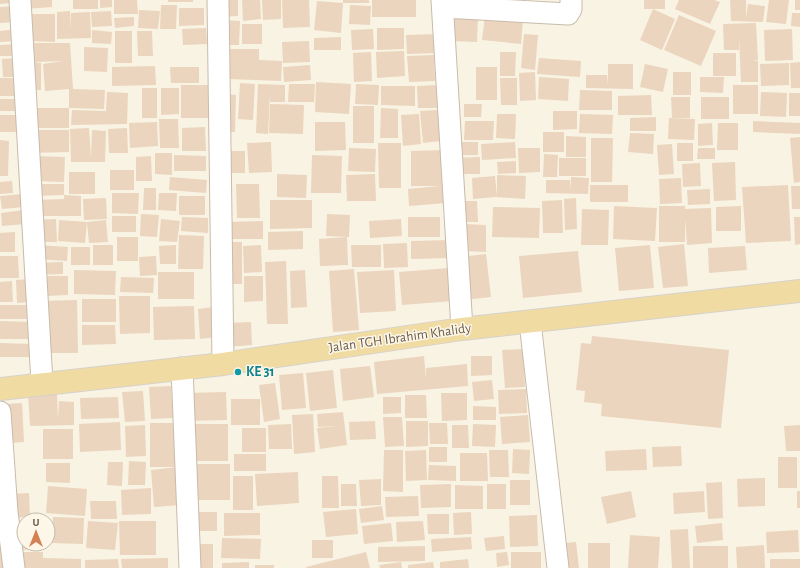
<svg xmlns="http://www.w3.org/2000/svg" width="800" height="568" viewBox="0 0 800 568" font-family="'Alegreya Sans',sans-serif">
<rect width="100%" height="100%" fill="#f9f3e3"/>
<path fill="#ebd5be" d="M 0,0 L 13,0 L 13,3 L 0,4 Z
M 25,0 L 52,0 L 52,7 L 26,9 Z
M 73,0 L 98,0 L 98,9 L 73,9 Z
M 100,0 L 112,0 L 112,7 L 100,8 Z
M 114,0 L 137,0 L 138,14 L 114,14 Z
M 168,0 L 193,0 L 193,2 L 168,2 Z
M 220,0 L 238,0 L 238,16 L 220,17 Z
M 242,0 L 260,0 L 261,19 L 243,21 Z
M 262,0 L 281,0 L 281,19 L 263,20 Z
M 282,0 L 309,0 L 310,27 L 283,28 Z
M 343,0 L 369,0 L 369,3 L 343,3 Z
M 372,0 L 416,0 L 416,17 L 372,17 Z
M 644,0 L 665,0 L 665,9 L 644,9 Z
M 679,0 L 714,0 L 720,2 L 710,24 L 675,9 Z
M 730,0 L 746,0 L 746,18 L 748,4 L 765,6 L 763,22 L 731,21 Z
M 769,0 L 789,0 L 786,24 L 766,22 Z
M 795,0 L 800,0 L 800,10 L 795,10 Z
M 317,1 L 343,3 L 341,33 L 314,30 Z
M 161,5 L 177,5 L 176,29 L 160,29 Z
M 350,5 L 371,6 L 370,25 L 349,24 Z
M 16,6 L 17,22 L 0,23 L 0,7 Z
M 179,8 L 204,8 L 204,25 L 179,26 Z
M 653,9 L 675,19 L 662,50 L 640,40 Z
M 139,10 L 160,11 L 158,29 L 138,28 Z
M 70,11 L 71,30 L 71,13 L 90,12 L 91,38 L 57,39 L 57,12 Z
M 111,11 L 112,26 L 92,27 L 91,12 Z
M 792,13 L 800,13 L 800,27 L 791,26 Z
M 30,14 L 55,14 L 55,42 L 29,41 Z
M 449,15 L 478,16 L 477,42 L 449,41 Z
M 679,15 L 716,31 L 701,66 L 664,50 Z
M 485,16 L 523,20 L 521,44 L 482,40 Z
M 134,17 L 134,26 L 115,28 L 114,18 Z
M 220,20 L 240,21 L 239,45 L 219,45 Z
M 756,23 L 758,60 L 753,61 L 758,61 L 758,82 L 741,82 L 739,37 L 739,50 L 724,50 L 723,24 Z
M 242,24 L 262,24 L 262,44 L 242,44 Z
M 206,28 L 207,44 L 183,45 L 182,29 Z
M 377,28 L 404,28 L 404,49 L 377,50 Z
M 17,29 L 17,41 L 0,42 L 0,31 Z
M 373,29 L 374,49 L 352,50 L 351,30 Z
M 792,29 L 793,60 L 765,61 L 764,30 Z
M 92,30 L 112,32 L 111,44 L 92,43 Z
M 115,31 L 132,31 L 132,63 L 115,63 Z
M 137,31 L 152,31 L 153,56 L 138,56 Z
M 437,34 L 438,53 L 407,54 L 406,35 Z
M 524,34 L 538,35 L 535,70 L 521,68 Z
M 341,37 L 341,50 L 314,50 L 314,38 Z
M 309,41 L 310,62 L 283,63 L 282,42 Z
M 27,43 L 70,43 L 73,89 L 105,90 L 104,109 L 69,108 L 69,89 L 45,91 L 43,64 L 63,61 L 33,62 L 41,63 L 41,90 L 26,90 Z
M 18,44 L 18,56 L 0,56 L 0,45 Z
M 84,47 L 108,48 L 107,72 L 84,71 Z
M 230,49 L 259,49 L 259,60 L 282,61 L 281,81 L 229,79 Z
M 404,51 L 405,76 L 377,78 L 376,52 Z
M 371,52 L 372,81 L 354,82 L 353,53 Z
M 500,52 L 516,52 L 515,76 L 500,76 Z
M 713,53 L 736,53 L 736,76 L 713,76 Z
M 434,55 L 435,81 L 409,82 L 407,56 Z
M 18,58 L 19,77 L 3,77 L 2,59 Z
M 539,58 L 581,61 L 580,77 L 537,74 Z
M 800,62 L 800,88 L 791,88 L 790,63 Z
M 789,63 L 789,85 L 761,86 L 760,64 Z
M 608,64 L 633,64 L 633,89 L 586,88 L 586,75 L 607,75 L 608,85 Z
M 645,64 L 668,69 L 663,92 L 640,87 Z
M 310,65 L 311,80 L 284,82 L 283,67 Z
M 155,66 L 156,85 L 112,86 L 112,67 Z
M 170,67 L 199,67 L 199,83 L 171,83 Z
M 476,67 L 497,67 L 497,100 L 476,100 Z
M 535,72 L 536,100 L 520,101 L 519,73 Z
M 673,72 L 691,72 L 691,95 L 673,95 Z
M 539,77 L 569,79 L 568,101 L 538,99 Z
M 700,77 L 724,77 L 723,93 L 700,92 Z
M 0,78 L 17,78 L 16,96 L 0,96 Z
M 500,78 L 517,78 L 517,105 L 501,105 Z
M 316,82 L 351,84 L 349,114 L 315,112 Z
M 240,83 L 255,84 L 253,120 L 238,119 Z
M 258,84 L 285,85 L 285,102 L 270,102 L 270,94 L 268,134 L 256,133 Z
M 289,84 L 315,84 L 314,102 L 288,102 Z
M 356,84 L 379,85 L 378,105 L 355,104 Z
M 181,85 L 210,85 L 210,118 L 181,118 Z
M 437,85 L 438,108 L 418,108 L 417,86 Z
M 733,85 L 758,85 L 758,114 L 733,114 Z
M 381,86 L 415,86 L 415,106 L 381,105 Z
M 142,88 L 157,88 L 157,118 L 142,118 Z
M 161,88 L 179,88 L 179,114 L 161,115 Z
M 580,90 L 612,91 L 612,110 L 579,110 Z
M 107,92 L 128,93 L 127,124 L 71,125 L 72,110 L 106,111 Z
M 761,92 L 787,93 L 786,117 L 760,116 Z
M 789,93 L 800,93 L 800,116 L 789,116 Z
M 224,94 L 236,95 L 235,132 L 222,132 Z
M 651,95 L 652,115 L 618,115 L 618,96 Z
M 671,97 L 690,97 L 690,118 L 672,118 Z
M 701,97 L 729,97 L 729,119 L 701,119 Z
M 0,99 L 17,99 L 17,111 L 0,111 Z
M 270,104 L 304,105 L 303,134 L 269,133 Z
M 464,104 L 482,104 L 481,117 L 464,117 Z
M 353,106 L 374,106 L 374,143 L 353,143 Z
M 29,108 L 69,108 L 69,128 L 29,128 Z
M 381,108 L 398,109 L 398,138 L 380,138 Z
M 438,110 L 441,141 L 423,143 L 420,111 Z
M 553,111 L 577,111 L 577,129 L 553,130 Z
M 419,114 L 421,144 L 403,146 L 401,115 Z
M 497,114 L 516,114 L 515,139 L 496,138 Z
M 580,114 L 613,115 L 612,134 L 579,133 Z
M 0,115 L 18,115 L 17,132 L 0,132 Z
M 656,117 L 656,131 L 630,131 L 630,118 Z
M 669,118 L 695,119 L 694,140 L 668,139 Z
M 159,119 L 178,119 L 179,148 L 160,148 Z
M 465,121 L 494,121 L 493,140 L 464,140 Z
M 753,121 L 800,123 L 800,134 L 753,132 Z
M 157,122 L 158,146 L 130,148 L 129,123 Z
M 315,122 L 345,122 L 346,150 L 315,151 Z
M 712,123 L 713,145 L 698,146 L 698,124 Z
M 718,123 L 738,123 L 738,150 L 717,150 Z
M 205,127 L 206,151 L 182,151 L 182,128 Z
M 89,128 L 91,158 L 92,130 L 106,131 L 105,162 L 71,162 L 70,129 Z
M 127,128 L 128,153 L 109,153 L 108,129 Z
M 33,130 L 69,130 L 69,152 L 33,153 Z
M 543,132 L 564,132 L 564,152 L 543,152 Z
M 630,133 L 654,134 L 653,154 L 628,152 Z
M 566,136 L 586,137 L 586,157 L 566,157 Z
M 800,137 L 800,182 L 794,183 L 790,138 Z
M 591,138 L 613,138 L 612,182 L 591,182 Z
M 0,140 L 9,141 L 8,176 L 0,176 Z
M 271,142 L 272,172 L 249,173 L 247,143 Z
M 452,142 L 478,142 L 478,155 L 452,155 Z
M 515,142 L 516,158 L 482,160 L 481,144 Z
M 378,143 L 401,143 L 401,188 L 379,188 Z
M 677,143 L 693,143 L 693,161 L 677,161 Z
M 672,144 L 674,174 L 659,175 L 657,145 Z
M 349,148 L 376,149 L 375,172 L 348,171 Z
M 518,148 L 540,148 L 540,172 L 519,173 Z
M 698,148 L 715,148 L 715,159 L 697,159 Z
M 445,150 L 446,203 L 409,206 L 408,189 L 440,186 L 411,186 L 411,151 Z
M 223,151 L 245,151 L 245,173 L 223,173 Z
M 155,153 L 172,153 L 172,175 L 155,174 Z
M 544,154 L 558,155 L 557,177 L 543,177 Z
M 174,155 L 206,156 L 206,171 L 174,171 Z
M 312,155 L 342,156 L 341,193 L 311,193 Z
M 33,156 L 65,157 L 64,182 L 32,181 Z
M 151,156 L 152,181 L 136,181 L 136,157 Z
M 480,157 L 480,174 L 454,174 L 453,158 Z
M 559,158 L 586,158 L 586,176 L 559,176 Z
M 516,161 L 516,173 L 498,174 L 497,162 Z
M 735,162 L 736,200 L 714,201 L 712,163 Z
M 700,163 L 701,186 L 683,187 L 682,164 Z
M 110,170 L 134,170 L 134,190 L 110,190 Z
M 69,172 L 95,172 L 95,194 L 69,194 Z
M 277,174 L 307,175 L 306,198 L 277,197 Z
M 375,174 L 376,201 L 347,201 L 346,175 Z
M 497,175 L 526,176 L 525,199 L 496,197 L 473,199 L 472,178 L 495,176 L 497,196 Z
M 170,177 L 207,180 L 206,193 L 169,190 Z
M 571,177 L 589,178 L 588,194 L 546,193 L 546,180 L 570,180 L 571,190 Z
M 681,178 L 682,203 L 660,204 L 659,179 Z
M 12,181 L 13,193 L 0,194 L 0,182 Z
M 34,184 L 64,184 L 64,195 L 34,196 Z
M 236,184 L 259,184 L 260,218 L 237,218 Z
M 590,185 L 628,185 L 628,202 L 590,202 Z
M 788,185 L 791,241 L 746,243 L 742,187 Z
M 791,186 L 800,186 L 800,209 L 792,209 Z
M 144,188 L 156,188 L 156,210 L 143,210 Z
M 710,189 L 710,204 L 688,205 L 687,190 Z
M 112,193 L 139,193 L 138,214 L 112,213 Z
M 159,193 L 177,193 L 176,211 L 158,210 Z
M 23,194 L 24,207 L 2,209 L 0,196 Z
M 64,195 L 81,196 L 81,216 L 35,216 L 34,200 L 64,199 Z
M 179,196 L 205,196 L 205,215 L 179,215 Z
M 106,198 L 107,219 L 84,220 L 83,199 Z
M 576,198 L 577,229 L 565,230 L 564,199 Z
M 270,200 L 312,200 L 312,228 L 270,229 Z
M 562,200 L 563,233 L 543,233 L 542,201 Z
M 458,201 L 477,201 L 478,222 L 458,222 Z
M 614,206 L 657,208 L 655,241 L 613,239 Z
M 659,206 L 685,206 L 685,209 L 711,208 L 712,243 L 687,245 L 685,219 L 685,242 L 659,242 Z
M 741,206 L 741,231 L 716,231 L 716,207 Z
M 493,207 L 540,208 L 539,238 L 492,237 Z
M 582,209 L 609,210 L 608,245 L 581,245 Z
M 24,210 L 26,224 L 2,226 L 1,213 Z
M 141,214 L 159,215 L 157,237 L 140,236 Z
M 327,214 L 350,215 L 349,237 L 326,236 Z
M 112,216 L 136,216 L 136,232 L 112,232 Z
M 182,217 L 208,218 L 208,233 L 181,231 Z
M 408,217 L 440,217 L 440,237 L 408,237 Z
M 794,217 L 800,217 L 800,244 L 795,245 Z
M 56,219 L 57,242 L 36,242 L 35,220 Z
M 161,219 L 180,221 L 177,242 L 159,241 Z
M 401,219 L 402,236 L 370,238 L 369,221 Z
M 59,220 L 87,222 L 85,243 L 58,241 Z
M 106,220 L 108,242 L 89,243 L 87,222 Z
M 263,221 L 263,239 L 224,239 L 224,222 Z
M 465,224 L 486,225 L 486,252 L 464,251 Z
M 303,231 L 303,249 L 268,250 L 268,232 Z
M 15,232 L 15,252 L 0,252 L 0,233 Z
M 179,235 L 204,236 L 203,269 L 178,269 Z
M 117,237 L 138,237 L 138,261 L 117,261 Z
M 347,237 L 348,265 L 320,266 L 319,239 Z
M 451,240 L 451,258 L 411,259 L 411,241 Z
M 222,242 L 242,242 L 242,284 L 223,284 Z
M 407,243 L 408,267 L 384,268 L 383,244 Z
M 684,244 L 688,286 L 663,288 L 658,247 Z
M 37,245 L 68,247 L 67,261 L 36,259 Z
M 93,245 L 113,245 L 113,265 L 93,265 Z
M 176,245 L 176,264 L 160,264 L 159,246 Z
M 261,245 L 262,272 L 244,273 L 243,246 Z
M 351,245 L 381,245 L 381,267 L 352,267 Z
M 650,245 L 654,288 L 619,291 L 615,248 Z
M 745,246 L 747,270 L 709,273 L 708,248 Z
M 71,247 L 90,247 L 90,265 L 71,265 Z
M 578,251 L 582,292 L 523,298 L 519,256 Z
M 486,254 L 491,297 L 465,300 L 460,257 Z
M 0,256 L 18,256 L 19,278 L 0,278 Z
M 156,256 L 157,275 L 140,276 L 139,257 Z
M 286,261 L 288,324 L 267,324 L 265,262 Z
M 63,262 L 63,274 L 37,275 L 36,263 Z
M 449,268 L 453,301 L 402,305 L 399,272 Z
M 354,269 L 359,330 L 333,332 L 329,271 Z
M 74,270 L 116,271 L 115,295 L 74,294 Z
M 305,270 L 307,307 L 291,308 L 290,271 Z
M 394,270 L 396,311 L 360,313 L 357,272 Z
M 158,272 L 194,272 L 194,299 L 158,299 Z
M 45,276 L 68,276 L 68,295 L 46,296 Z
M 244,276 L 263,276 L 263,301 L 244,302 Z
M 121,277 L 154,278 L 153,293 L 120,292 Z
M 31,279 L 32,302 L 17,303 L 16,280 Z
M 12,281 L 13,302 L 0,302 L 0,282 Z
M 119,296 L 150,296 L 150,333 L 120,334 Z
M 82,299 L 116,299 L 116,322 L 82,322 Z
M 77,300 L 78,353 L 42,353 L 41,301 Z
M 0,305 L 30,305 L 30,319 L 0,319 Z
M 194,306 L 195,339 L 154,340 L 153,307 Z
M 214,307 L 217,337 L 200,339 L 198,309 Z
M 0,321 L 31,322 L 31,339 L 0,339 Z
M 251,322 L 252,345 L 227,347 L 226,323 Z
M 82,325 L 115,325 L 116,344 L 82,345 Z
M 592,336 L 729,350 L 721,428 L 601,416 L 602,404 L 584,402 L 585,391 L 576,390 L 581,343 L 591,344 Z
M 0,343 L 33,344 L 33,357 L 0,357 Z
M 523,349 L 525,387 L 505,388 L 502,350 Z
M 424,356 L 426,379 L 426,368 L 467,364 L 468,386 L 377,394 L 374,362 Z
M 471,356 L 492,356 L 492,375 L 471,376 Z
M 370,366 L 374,397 L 343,401 L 340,369 Z
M 333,370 L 337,408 L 310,411 L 306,373 Z
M 303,373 L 306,408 L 282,410 L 279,375 Z
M 492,380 L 494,399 L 474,401 L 472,382 Z
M 275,383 L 280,419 L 264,422 L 259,385 Z
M 171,386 L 173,418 L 151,419 L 149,387 Z
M 526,389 L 527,413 L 499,414 L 498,390 Z
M 143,391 L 145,421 L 125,422 L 122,392 Z
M 226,392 L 227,420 L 186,421 L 185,393 Z
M 57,393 L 58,420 L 59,401 L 74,402 L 74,425 L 30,426 L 28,394 Z
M 441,393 L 467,393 L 467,420 L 442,421 Z
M 405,395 L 426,395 L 427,418 L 405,418 Z
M 118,397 L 119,418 L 81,419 L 80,398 Z
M 383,397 L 401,397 L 401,413 L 383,414 Z
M 231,399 L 260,399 L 260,425 L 231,425 Z
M 22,403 L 24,442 L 9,443 L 7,404 Z
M 473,406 L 496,407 L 496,420 L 473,420 Z
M 343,412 L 347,445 L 320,449 L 317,428 L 337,426 L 318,427 L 317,414 Z
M 313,414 L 315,452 L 294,454 L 292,415 Z
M 528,415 L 530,442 L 502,444 L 500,417 Z
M 383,417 L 402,417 L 404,446 L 385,447 Z
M 375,421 L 376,439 L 350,440 L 349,422 Z
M 406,421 L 428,421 L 428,446 L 406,447 Z
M 120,422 L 121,450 L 80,452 L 79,424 Z
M 150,423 L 175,423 L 175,467 L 150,467 Z
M 429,423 L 447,423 L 448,444 L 430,444 Z
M 190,424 L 228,424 L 228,461 L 190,461 Z
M 291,424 L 292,449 L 269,449 L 268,425 Z
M 473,424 L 496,425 L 495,447 L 472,446 Z
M 145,425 L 146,456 L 126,457 L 125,426 Z
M 452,425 L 468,425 L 469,448 L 452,448 Z
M 800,425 L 800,451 L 786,451 L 784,426 Z
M 242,428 L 266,428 L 266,452 L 242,452 Z
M 43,429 L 73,429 L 73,459 L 43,459 Z
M 681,446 L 682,466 L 653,467 L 652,447 Z
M 429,447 L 447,447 L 447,462 L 429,462 Z
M 513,449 L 530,450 L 529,474 L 512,473 Z
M 646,449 L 647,470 L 606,471 L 605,451 Z
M 384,450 L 403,450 L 403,492 L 383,491 Z
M 426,450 L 427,480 L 406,481 L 405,451 Z
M 489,450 L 508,450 L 509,477 L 490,477 Z
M 460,453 L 487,453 L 488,481 L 460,481 Z
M 234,454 L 266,454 L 266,471 L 234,471 Z
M 778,457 L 797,457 L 797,488 L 778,488 Z
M 129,461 L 146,462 L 145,485 L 128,485 Z
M 108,462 L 123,462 L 122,486 L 107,485 Z
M 46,463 L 70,463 L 70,483 L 46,482 Z
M 191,464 L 230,464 L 230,500 L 192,500 Z
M 429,465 L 456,466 L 456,481 L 428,480 Z
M 178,467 L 181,505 L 154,507 L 151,470 Z
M 298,472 L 299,503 L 257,506 L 255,474 Z
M 233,476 L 253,476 L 253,510 L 233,510 Z
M 322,476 L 338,476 L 339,508 L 322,508 Z
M 765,478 L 765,506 L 738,507 L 737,479 Z
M 381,479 L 381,505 L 361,506 L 359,480 Z
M 510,480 L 530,480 L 530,505 L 510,505 Z
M 722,482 L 723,518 L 708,519 L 706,483 Z
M 341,484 L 356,484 L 357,506 L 341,506 Z
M 451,484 L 451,507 L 421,508 L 420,485 Z
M 487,484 L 506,484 L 506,509 L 487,509 Z
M 455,485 L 483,486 L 483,509 L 455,509 Z
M 48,486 L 87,489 L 85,516 L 46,513 Z
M 151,488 L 151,514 L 122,515 L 121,490 Z
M 631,491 L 636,517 L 607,524 L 601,497 Z
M 704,491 L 705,512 L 674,514 L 673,493 Z
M 797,491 L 800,491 L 800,508 L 797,508 Z
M 29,493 L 30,517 L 12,518 L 11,494 Z
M 418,496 L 419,516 L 386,517 L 385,497 Z
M 90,501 L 116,501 L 117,519 L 91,519 Z
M 382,506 L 384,520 L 361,523 L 359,509 Z
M 356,509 L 358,534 L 326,537 L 323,512 Z
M 194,512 L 217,512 L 217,531 L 193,531 Z
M 471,512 L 472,534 L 454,535 L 453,513 Z
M 224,513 L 260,513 L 260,535 L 224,536 Z
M 427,514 L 449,514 L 449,534 L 428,534 Z
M 537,515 L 538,546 L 510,547 L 509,516 Z
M 53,517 L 84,518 L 83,544 L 52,543 Z
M 88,521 L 118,523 L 115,550 L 86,548 Z
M 119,521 L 156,521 L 156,555 L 120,555 Z
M 423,521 L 425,540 L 397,542 L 396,522 Z
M 24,522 L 24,544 L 46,544 L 46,549 L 12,550 L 12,523 Z
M 391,523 L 393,541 L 364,544 L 362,526 Z
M 722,523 L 723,540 L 697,543 L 695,526 Z
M 688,529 L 690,568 L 672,568 L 670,530 Z
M 798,530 L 799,552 L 767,553 L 766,532 Z
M 630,535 L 660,537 L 658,568 L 628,568 Z
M 504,536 L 505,549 L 486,551 L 484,538 Z
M 471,537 L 472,549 L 432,552 L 431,539 Z
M 222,538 L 261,539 L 260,559 L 221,558 Z
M 312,540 L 333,540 L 333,558 L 312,558 Z
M 576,542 L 579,568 L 558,568 L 555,544 Z
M 588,543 L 610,543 L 610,568 L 588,568 Z
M 195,544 L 213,544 L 213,568 L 195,568 Z
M 764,545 L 765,568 L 737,568 L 736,547 Z
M 0,546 L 6,546 L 7,568 L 0,568 Z
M 425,546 L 425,561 L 378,562 L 378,547 Z
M 693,546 L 728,546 L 728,568 L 693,568 Z
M 19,552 L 43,552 L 43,563 L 43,558 L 81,559 L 81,568 L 19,568 Z
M 366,552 L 370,568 L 306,568 L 306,567 Z
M 507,552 L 509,565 L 497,567 L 496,553 Z
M 511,552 L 541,552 L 541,568 L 511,568 Z
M 168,558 L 168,568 L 122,568 L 121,559 Z
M 118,559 L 119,568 L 85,568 L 85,560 Z
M 468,559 L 469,568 L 440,568 L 440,562 Z
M 770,559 L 800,559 L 800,568 L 770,568 Z
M 249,562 L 249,568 L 222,568 L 222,563 Z
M 401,562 L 402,568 L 380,568 L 379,565 Z
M 433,562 L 434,568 L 408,568 L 408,565 Z
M 255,565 L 274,565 L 274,568 L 255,568 Z"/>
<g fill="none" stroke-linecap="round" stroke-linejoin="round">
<defs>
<path id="minor" d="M 20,0 L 42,383
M 218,0 L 223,364
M 442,0 L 462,329
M 444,7 L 568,14 L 571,9 L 571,0
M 530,322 L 558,568
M 182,368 L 190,568
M 0,412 L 7,512 L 14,568"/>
<path id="primary" d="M 0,389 L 223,364 L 462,329 L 800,291"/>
</defs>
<use href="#minor" stroke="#c8bbab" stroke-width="23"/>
<use href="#primary" stroke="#d6d1cd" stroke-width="24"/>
<use href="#minor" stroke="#fff" stroke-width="21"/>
<use href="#primary" stroke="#f0dca3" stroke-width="22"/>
</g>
<circle fill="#0f9aa8" stroke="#fcf7e8" stroke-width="1.5" cx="238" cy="372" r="4"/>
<g text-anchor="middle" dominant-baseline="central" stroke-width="3" stroke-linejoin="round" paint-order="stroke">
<g font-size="14" fill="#6d5c4c" stroke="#fcf7e8">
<text transform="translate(400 338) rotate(-8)">Jalan TGH Ibrahim Khalidy</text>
</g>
<g font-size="14" font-weight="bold" fill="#0d838f" stroke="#fcf7e8" text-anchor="start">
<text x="246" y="372">KE 31</text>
</g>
</g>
<g transform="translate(36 532)"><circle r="19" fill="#fcf7e8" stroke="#c3b9aa"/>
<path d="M0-3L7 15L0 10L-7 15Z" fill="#d48156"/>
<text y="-6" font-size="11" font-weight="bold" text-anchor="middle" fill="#6d5c4c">U</text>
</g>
</svg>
